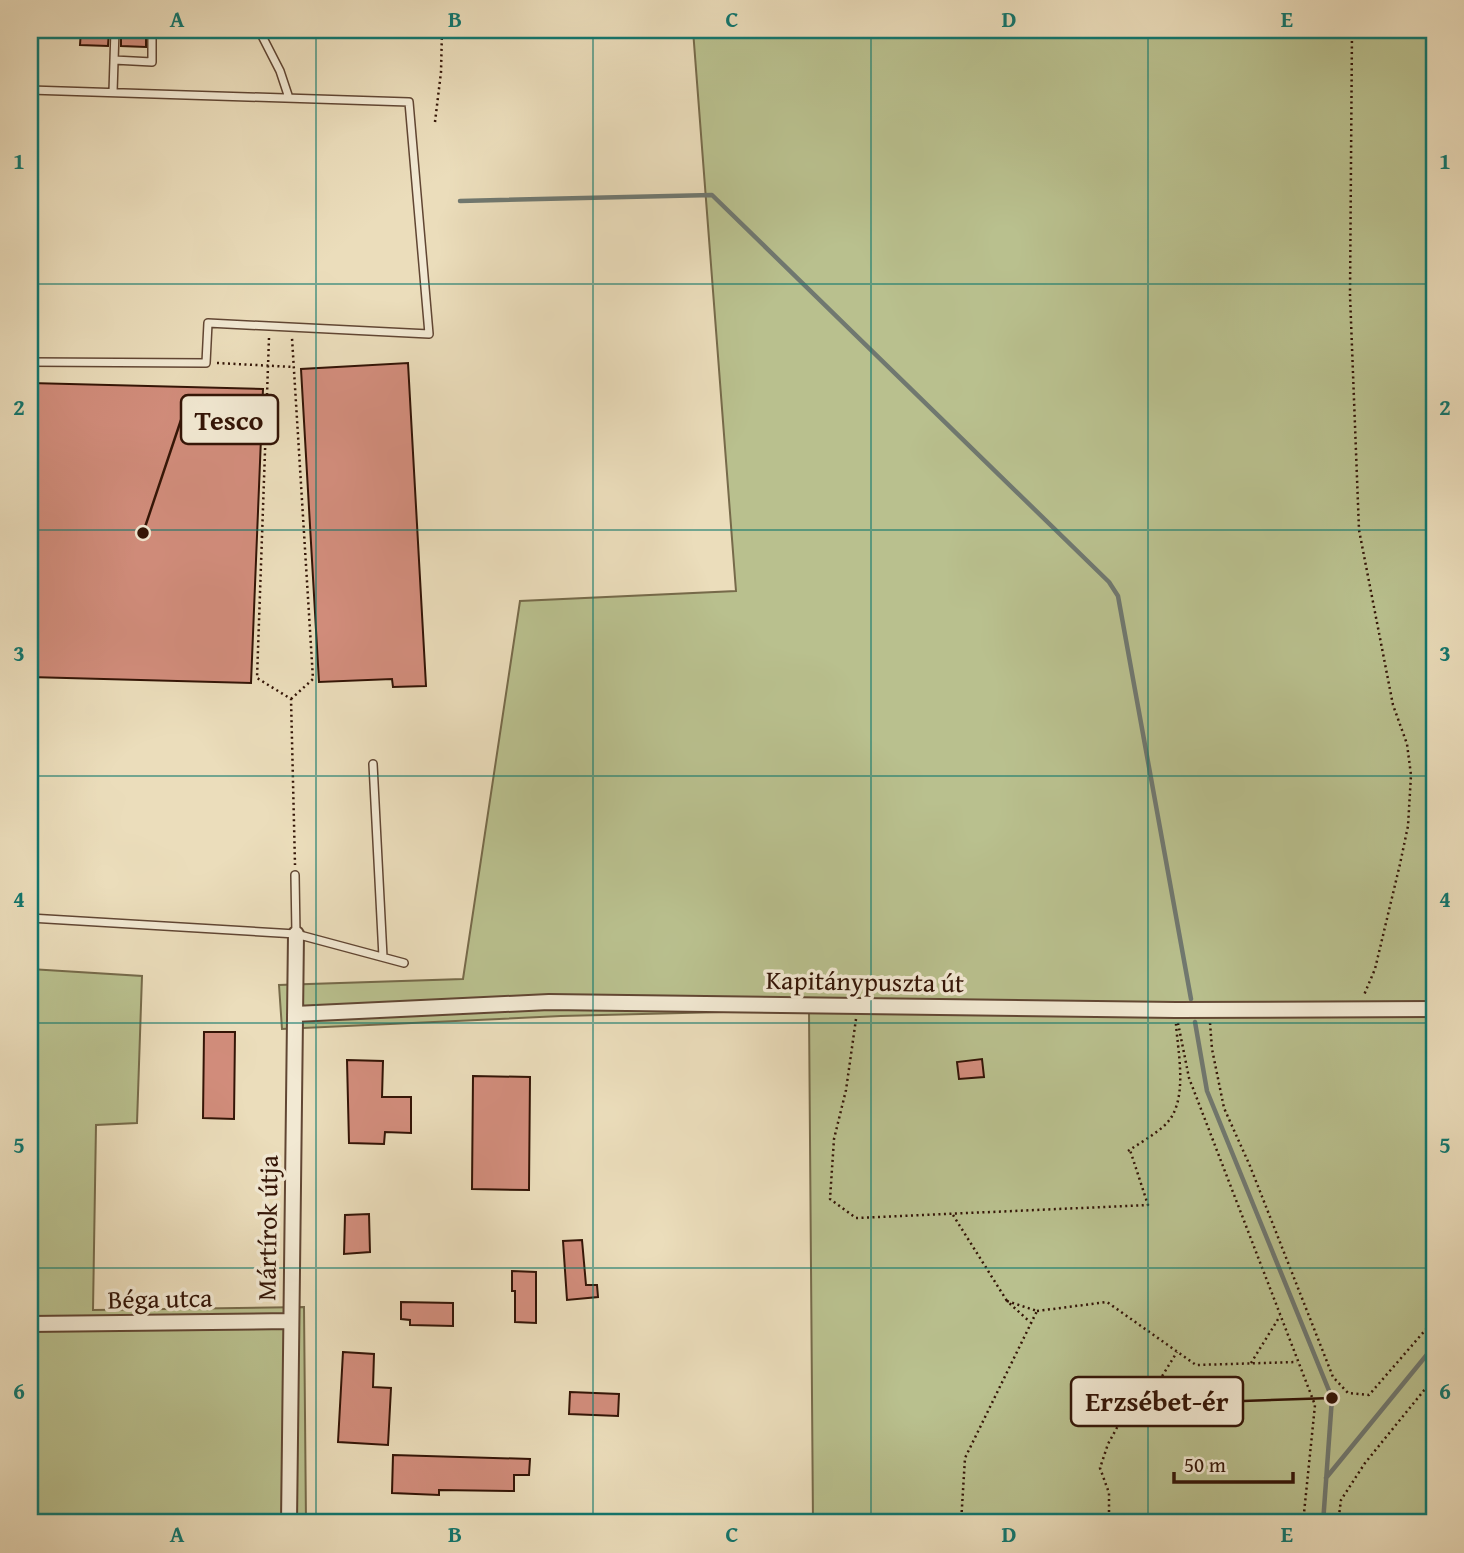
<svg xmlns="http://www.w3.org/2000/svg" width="1464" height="1553" viewBox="0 0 1464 1553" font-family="'Gentium Book Plus',serif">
<rect width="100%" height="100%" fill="#ebddbb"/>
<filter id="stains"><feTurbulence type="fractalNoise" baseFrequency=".00286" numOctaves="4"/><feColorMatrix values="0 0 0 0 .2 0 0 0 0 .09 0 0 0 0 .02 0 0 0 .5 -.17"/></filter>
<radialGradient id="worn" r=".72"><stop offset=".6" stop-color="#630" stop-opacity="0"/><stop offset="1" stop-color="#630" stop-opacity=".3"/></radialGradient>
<path fill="#b9c08e" stroke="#766a4a" stroke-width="2" d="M 693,30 L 1434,30 L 1434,1523 L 813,1523 L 809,1010 L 561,1016 L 282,1029 L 279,985 L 463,979 L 520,601 L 736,591 Z
M 30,969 L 142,976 L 137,1123 L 96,1125 L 93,1310 L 304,1307 L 306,1523 L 30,1523 Z"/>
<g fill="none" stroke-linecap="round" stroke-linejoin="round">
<path stroke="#707870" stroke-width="4.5" d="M 460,201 L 712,195 L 1109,582 L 1118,596 L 1191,999
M 1195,1022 L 1207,1091 L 1332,1398 L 1323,1523
M 1326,1478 L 1434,1346"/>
</g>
<path fill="#d28d7c" stroke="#331406" stroke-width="2" d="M 81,30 L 109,30 L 108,46 L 80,45 Z
M 121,30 L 146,30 L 146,47 L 121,46 Z
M 408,363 L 426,686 L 393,687 L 392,679 L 319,682 L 301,369 Z
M 30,383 L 263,389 L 251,683 L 30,677 Z
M 204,1032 L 235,1032 L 234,1119 L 203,1118 Z
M 982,1059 L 984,1077 L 959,1079 L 957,1062 Z
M 347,1060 L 383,1061 L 382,1097 L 411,1097 L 411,1133 L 385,1132 L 384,1144 L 349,1143 Z
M 473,1076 L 530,1077 L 529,1190 L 472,1189 Z
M 369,1214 L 370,1252 L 344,1254 L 345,1215 Z
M 582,1240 L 586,1285 L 597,1285 L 598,1297 L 567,1300 L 563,1241 Z
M 512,1271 L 536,1272 L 536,1323 L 515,1322 L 515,1291 L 512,1291 Z
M 401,1302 L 453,1303 L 453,1326 L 410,1325 L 410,1320 L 401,1319 Z
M 343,1352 L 374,1354 L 373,1387 L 391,1388 L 388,1445 L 338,1442 Z
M 570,1392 L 619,1394 L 618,1416 L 569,1414 Z
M 393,1455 L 530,1459 L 529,1475 L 514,1475 L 514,1491 L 439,1490 L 439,1495 L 392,1493 Z"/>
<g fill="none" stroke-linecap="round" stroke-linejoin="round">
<defs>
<path id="service" d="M 30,30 L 31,30
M 259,30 L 280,71 L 289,98
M 114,60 L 152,62 L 152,30
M 30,90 L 409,102 L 429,334 L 208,323 L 206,363 L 30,362
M 113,92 L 115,30
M 373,764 L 383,957
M 295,875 L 296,934
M 30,918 L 296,934 L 404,963"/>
<path id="minor" d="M 295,1014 L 549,1002 L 1176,1010 L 1434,1009
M 30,1324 L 290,1321
M 289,1523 L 296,934"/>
</defs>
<use href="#service" stroke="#614633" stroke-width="10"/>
<use href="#minor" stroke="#614633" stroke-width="18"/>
<path stroke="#331406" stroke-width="2.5" stroke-dasharray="2 3.5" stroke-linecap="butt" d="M 1352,30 L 1350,295 L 1359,530 L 1393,705 L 1407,744 L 1411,775 L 1408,826 L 1400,864 L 1375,969 L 1364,995
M 435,122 L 441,72 L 442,30
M 269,338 L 257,678 L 291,699 L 295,865
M 217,363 L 294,367
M 291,699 L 313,679 L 292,338
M 856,1019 L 846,1090 L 834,1139 L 830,1199 L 856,1218 L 1148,1205 L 1130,1150
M 1178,1023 L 1189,1078 L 1315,1405 L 1303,1523
M 1210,1023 L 1212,1049 L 1224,1108 L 1250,1166 L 1333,1377 L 1348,1393 L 1369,1395 L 1434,1320
M 1128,1151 C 1140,1143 1154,1135 1165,1125 C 1189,1102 1178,1054 1176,1024
M 953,1215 L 1007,1301
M 1037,1311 L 1107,1302 L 1196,1365 L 1297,1362
M 1251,1363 L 1280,1316
M 961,1523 L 965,1458 L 1037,1311 L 1007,1301 L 1030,1322
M 1109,1523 L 1109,1493 L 1100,1468 L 1108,1444 L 1119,1424 L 1143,1407 L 1177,1352
M 1338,1523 L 1341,1500 L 1365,1463 L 1434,1378"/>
<use href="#service" stroke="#f2e9d3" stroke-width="7"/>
<use href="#minor" stroke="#f2e9d3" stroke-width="14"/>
</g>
<path fill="none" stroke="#0f766e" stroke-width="2" stroke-opacity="0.55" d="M 316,30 L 316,1523M 593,30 L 593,1523M 871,30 L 871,1523M 1148,30 L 1148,1523M 30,284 L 1434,284M 30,530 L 1434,530M 30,776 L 1434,776M 30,1023 L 1434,1023M 30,1268 L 1434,1268"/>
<g text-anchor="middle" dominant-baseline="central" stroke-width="7" stroke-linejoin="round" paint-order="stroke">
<g font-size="26" fill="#331406" stroke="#f2e9d3">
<text transform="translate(865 981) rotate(1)">Kapitánypuszta út</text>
<text transform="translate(267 1228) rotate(-89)">Mártírok útja</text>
<text transform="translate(160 1298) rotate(-1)">Béga utca</text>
</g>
</g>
<path fill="none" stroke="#331406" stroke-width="2.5" d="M143 533L181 420M1332 1398L1243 1401"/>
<g fill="#331406" stroke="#f2e9d3" stroke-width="2.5">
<circle cx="143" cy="533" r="7"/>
<circle cx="1332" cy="1398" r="7"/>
</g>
<g fill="#f2e9d3" stroke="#331406" stroke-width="2.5">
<rect x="181" y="395" width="97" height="49" rx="7"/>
<rect x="1071" y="1377" width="172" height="49" rx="7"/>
</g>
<g font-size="28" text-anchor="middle" font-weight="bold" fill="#331406">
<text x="229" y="430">Tesco</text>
<text x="1157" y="1411">Erzsébet-ér</text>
</g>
<rect width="1464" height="1553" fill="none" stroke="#ebddbb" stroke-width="77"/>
<path d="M1174 1472v10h119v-10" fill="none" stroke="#331406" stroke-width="3.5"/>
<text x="1184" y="1472" font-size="21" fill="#331406" stroke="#f2e9d3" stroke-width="5" paint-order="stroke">50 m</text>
<rect x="38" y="38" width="1388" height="1476" fill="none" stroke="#0f766e" stroke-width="2.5"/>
<g font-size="23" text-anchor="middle" font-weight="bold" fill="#0f766e">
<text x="177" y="27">A</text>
<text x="455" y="27">B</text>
<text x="732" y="27">C</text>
<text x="1009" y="27">D</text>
<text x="1287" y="27">E</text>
<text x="19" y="169">1</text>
<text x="1445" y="169">1</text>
<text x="19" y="415">2</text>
<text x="1445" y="415">2</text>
<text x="19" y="661">3</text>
<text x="1445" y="661">3</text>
<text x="19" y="907">4</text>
<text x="1445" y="907">4</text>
<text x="19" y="1153">5</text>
<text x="1445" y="1153">5</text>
<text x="19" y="1399">6</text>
<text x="1445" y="1399">6</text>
<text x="177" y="1542">A</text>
<text x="455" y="1542">B</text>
<text x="732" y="1542">C</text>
<text x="1009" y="1542">D</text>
<text x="1287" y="1542">E</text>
</g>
<rect width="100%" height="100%" filter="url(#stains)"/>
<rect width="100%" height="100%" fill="url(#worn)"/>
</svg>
